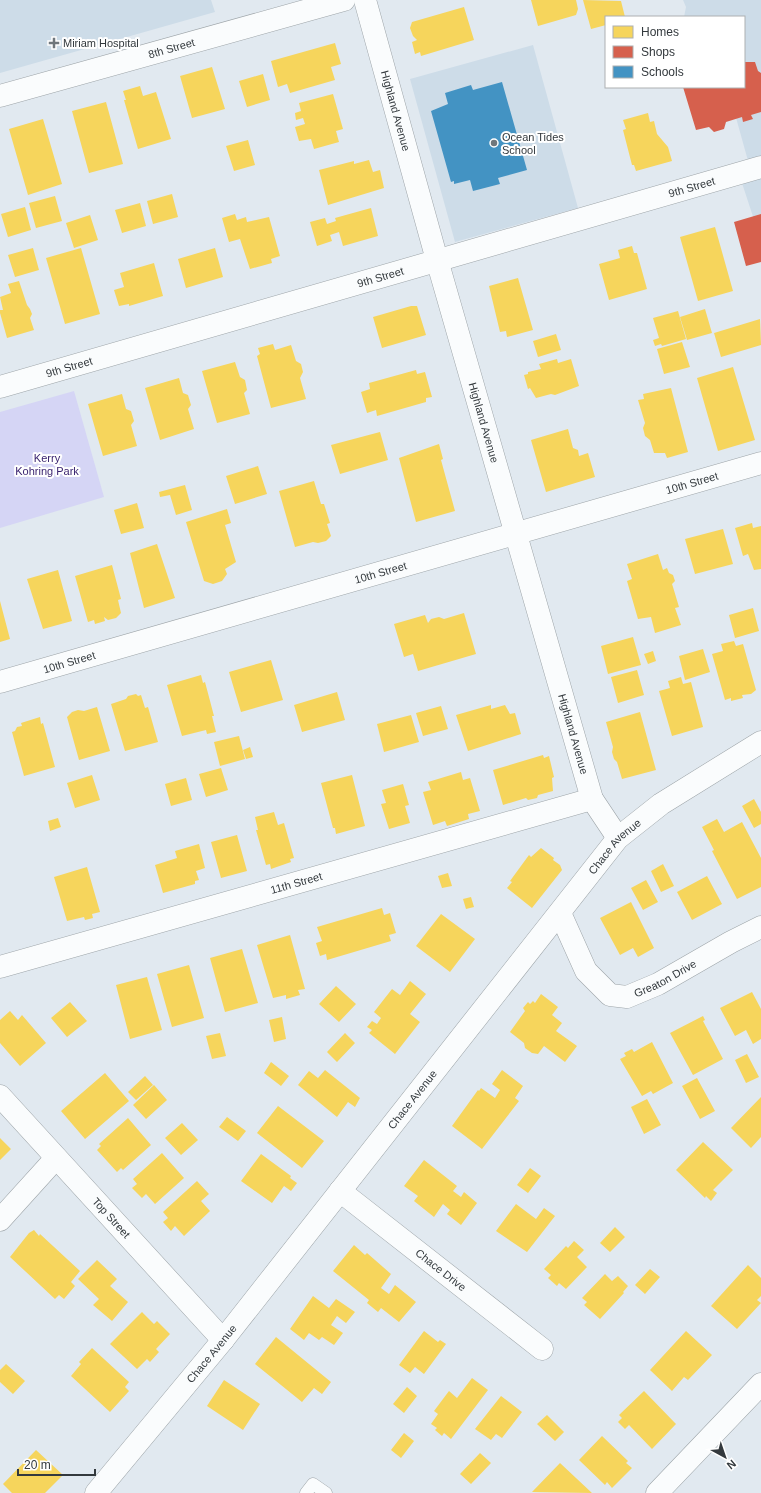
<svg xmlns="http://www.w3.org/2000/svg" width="761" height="1493" viewBox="0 0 761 1493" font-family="Helvetica,sans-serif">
<rect width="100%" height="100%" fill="#e1e9f0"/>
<path fill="#cddce8" d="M 0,0 L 211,0 L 215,12 L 0,73 Z
M 683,0 L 761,0 L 761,241 L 741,180 L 750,168 L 735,114 L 744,87 L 744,17 L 684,17 L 686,7 Z
M 533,45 L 578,208 L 455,242 L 410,79 Z"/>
<path fill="#d5d5f5" d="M 74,391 L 104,497 L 0,528 L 0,412 Z"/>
<path fill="#f6d55c" d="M 531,0 L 576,0 L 578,9 L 576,15 L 538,26 Z
M 583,0 L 621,1 L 625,17 L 606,17 L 606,25 L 591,29 Z
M 464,7 L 474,40 L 421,56 L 420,52 L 415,54 L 412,42 L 417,40 L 413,36 L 410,28 L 412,22 Z
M 335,43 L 341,64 L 331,67 L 335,80 L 290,93 L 287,84 L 278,87 L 271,61 Z
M 212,67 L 225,109 L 192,118 L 180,76 Z
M 263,74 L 270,100 L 247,107 L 239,81 Z
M 140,86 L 143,96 L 156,92 L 171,139 L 138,149 L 124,100 L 126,100 L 123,91 Z
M 333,94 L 343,129 L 336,131 L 339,142 L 314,149 L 311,139 L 299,141 L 295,127 L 305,124 L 303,118 L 296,120 L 295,113 L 301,111 L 299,103 Z
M 106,102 L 123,164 L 89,173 L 72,111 Z
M 648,113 L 650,122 L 654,121 L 657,134 L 668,147 L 672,161 L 636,171 L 634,165 L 632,165 L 623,130 L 626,129 L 623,120 Z
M 43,119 L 62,184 L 28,195 L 9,129 Z
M 248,140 L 255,165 L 234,171 L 226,146 Z
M 369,160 L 373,172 L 380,170 L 384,188 L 328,205 L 319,170 L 354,161 L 354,164 Z
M 172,194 L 178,217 L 153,224 L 147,201 Z
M 55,196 L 62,221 L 36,228 L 29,203 Z
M 140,203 L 146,226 L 122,233 L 115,210 Z
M 25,207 L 31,230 L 8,237 L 1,214 Z
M 371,208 L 378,236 L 343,246 L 339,232 L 330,235 L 332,241 L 317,246 L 310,222 L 325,218 L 327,224 L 336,221 L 335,218 Z
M 235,214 L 237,220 L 246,217 L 247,222 L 269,217 L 280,256 L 271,259 L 272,263 L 250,269 L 240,239 L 229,242 L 222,218 Z
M 90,215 L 98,240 L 74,248 L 66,223 Z
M 715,227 L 733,291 L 698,301 L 680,237 Z
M 632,246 L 634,253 L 637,253 L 647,289 L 609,300 L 599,264 L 620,258 L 618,250 Z
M 33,248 L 39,270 L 15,277 L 8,255 Z
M 81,248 L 100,314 L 65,324 L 46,258 Z
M 215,248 L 223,277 L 186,288 L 178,259 Z
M 154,263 L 163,296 L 129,306 L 129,304 L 119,306 L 114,290 L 124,287 L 120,273 Z
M 518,278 L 533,330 L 507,337 L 506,331 L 500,332 L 489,286 Z
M 19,281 L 27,305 L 30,309 L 32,314 L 30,318 L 34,330 L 7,338 L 0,313 L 0,310 L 3,310 L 0,297 L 11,293 L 8,284 Z
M 411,306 L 417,306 L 426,335 L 382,348 L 373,317 Z
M 705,309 L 712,333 L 687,340 L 680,317 Z
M 678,311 L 686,339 L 662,346 L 661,344 L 655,346 L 653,340 L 659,338 L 653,318 Z
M 760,319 L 761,345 L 721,357 L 714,333 Z
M 556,334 L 561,350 L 538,357 L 533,341 Z
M 682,342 L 690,367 L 664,374 L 657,349 Z
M 273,344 L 275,350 L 291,345 L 296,361 L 301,364 L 303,372 L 300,378 L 306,399 L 271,408 L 257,356 L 260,354 L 258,348 Z
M 557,359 L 558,363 L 571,359 L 579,386 L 555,395 L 551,394 L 536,398 L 530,388 L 528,389 L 524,375 L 528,374 L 528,372 L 541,369 L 539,364 Z
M 235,362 L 240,377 L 245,380 L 247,390 L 244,393 L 250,414 L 217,423 L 202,371 Z
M 733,367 L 755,440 L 718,451 L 697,378 Z
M 416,370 L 417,374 L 425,372 L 432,397 L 426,398 L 426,402 L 377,416 L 376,410 L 367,413 L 361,392 L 370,389 L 369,383 Z
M 179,378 L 183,393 L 188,395 L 191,405 L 188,409 L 194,429 L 160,440 L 145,388 Z
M 671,388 L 688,452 L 667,458 L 665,453 L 654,453 L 650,440 L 645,436 L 643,428 L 645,423 L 638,400 L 644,399 L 643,394 Z
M 122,394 L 126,409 L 131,411 L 134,421 L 131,425 L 137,446 L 103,456 L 88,404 Z
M 568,429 L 573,448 L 578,450 L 579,456 L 588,453 L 595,477 L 546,492 L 531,440 Z
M 380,432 L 388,460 L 340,474 L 331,445 Z
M 439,444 L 443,459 L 441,460 L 455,511 L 416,522 L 399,458 Z
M 258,466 L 267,494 L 235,504 L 226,476 Z
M 314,481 L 321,504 L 324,504 L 330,523 L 327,524 L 331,536 L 326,541 L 318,543 L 313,542 L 295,547 L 279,491 Z
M 185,485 L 192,510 L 176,515 L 170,495 L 160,497 L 159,492 Z
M 137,503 L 144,528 L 121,534 L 114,510 Z
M 227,509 L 231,523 L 225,525 L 236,562 L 225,569 L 227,574 L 222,581 L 213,584 L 204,581 L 186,522 Z
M 752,523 L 753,528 L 761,526 L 761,569 L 754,570 L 748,554 L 743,556 L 735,528 Z
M 723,529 L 733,564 L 695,574 L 685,539 Z
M 157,544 L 175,598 L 144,608 L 130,553 Z
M 658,554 L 663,570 L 667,568 L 669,573 L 673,575 L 675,581 L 672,584 L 673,587 L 679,607 L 675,608 L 681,625 L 655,633 L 651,617 L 638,619 L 627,581 L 632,579 L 627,564 Z
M 112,565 L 121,599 L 118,600 L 121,613 L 116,618 L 108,620 L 104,617 L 105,621 L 95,624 L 94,620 L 88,622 L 75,576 Z
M 58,570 L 72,621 L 43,629 L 27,579 Z
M 0,601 L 10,639 L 0,642 Z
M 753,608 L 759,631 L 735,638 L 729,615 Z
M 464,613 L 476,654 L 418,671 L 413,654 L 404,657 L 394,624 L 425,615 L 428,623 L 431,619 L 439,617 L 444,619 Z
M 633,637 L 641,665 L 608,674 L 601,646 Z
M 734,641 L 736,646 L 743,644 L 756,690 L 751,694 L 742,695 L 743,698 L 731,701 L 731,698 L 725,700 L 712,654 L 723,651 L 721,644 Z
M 703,649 L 710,672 L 685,680 L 679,656 Z
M 653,651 L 656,661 L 648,664 L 644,654 Z
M 271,660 L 283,700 L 241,712 L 229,672 Z
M 637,670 L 644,695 L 618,703 L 611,677 Z
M 201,675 L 203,683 L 205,682 L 214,716 L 212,716 L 216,732 L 207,734 L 206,730 L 182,736 L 167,685 Z
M 681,677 L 683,684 L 691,682 L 703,727 L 672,736 L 659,691 L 670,688 L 668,681 Z
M 337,692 L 345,720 L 302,732 L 294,705 Z
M 136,694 L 138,696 L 141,695 L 145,708 L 148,707 L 158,742 L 125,751 L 111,704 L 126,699 L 128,696 Z
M 491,705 L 491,709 L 505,705 L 510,714 L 515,713 L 521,734 L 468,751 L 456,715 Z
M 441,706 L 448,729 L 423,736 L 416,713 Z
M 97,707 L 110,751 L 79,760 L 67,717 L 72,712 L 78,710 L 84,711 Z
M 640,712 L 656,770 L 622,779 L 617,762 L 614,759 L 612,752 L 613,747 L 606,722 Z
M 411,715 L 419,742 L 384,752 L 377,724 Z
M 40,717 L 41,724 L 43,723 L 55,767 L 24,776 L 12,732 L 15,731 L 17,727 L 22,726 L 21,723 Z
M 239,736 L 245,759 L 220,766 L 214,742 Z
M 250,747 L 253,757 L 246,759 L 243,750 Z
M 543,755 L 544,758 L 549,756 L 554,777 L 552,778 L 553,791 L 538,795 L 537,798 L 528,800 L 526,798 L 503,805 L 493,770 Z
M 221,768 L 228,790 L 206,797 L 199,774 Z
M 461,772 L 463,780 L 470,778 L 480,811 L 468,814 L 469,819 L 447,826 L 445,821 L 433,825 L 423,792 L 431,790 L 428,782 Z
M 92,775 L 100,800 L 75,808 L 67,783 Z
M 352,775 L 365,826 L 336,834 L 335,828 L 333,828 L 321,783 Z
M 186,778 L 192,800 L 171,806 L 165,784 Z
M 403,784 L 409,805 L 405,806 L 410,823 L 389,829 L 381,804 L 386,803 L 382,790 Z
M 754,799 L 761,812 L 761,824 L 754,828 L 742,806 Z
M 274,812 L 278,825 L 284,823 L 294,858 L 290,859 L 291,862 L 271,869 L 270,864 L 266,865 L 256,830 L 258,830 L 255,817 Z
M 58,818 L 61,827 L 50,831 L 48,821 Z
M 717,819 L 724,832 L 742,822 L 761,858 L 761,887 L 737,899 L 712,851 L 714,850 L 702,827 Z
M 237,835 L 247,871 L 221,878 L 211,842 Z
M 199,844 L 205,868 L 196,871 L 199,880 L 195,881 L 195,884 L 163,893 L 155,865 L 177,858 L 175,851 Z
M 541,848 L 554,858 L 553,860 L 560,865 L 562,870 L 532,908 L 507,888 L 512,882 L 510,881 L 529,855 L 531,857 Z
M 663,864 L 674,886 L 661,892 L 651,871 Z
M 87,867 L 100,912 L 92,914 L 93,918 L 85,920 L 84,917 L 67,921 L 54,877 Z
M 448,873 L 452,886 L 442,888 L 438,876 Z
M 707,876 L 722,904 L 692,920 L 677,892 Z
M 646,880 L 658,902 L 643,910 L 631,888 Z
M 471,897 L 474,907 L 466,909 L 463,899 Z
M 631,902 L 654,948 L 638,957 L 633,948 L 620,955 L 600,918 Z
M 382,908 L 384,915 L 390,913 L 396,933 L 389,935 L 391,941 L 327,960 L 326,954 L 320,956 L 316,943 L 322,941 L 317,927 Z
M 441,914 L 475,939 L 450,972 L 416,946 Z
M 290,935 L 305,989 L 298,990 L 300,995 L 286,999 L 286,995 L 273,998 L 257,945 Z
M 242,949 L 258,1003 L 225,1012 L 210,958 Z
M 189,965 L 204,1018 L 172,1027 L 157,974 Z
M 147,977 L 162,1030 L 130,1039 L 116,985 Z
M 410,981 L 426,994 L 410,1014 L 420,1022 L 395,1054 L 369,1033 L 372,1030 L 367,1027 L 372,1021 L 377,1024 L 381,1018 L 374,1012 L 392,989 L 400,995 Z
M 336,986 L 356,1004 L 339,1022 L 319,1004 Z
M 752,992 L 761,1009 L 761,1039 L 753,1044 L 746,1030 L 735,1036 L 720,1008 Z
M 541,994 L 558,1007 L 552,1015 L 562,1023 L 556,1031 L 577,1046 L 565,1062 L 544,1046 L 538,1054 L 532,1053 L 525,1048 L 524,1043 L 510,1032 L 525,1011 L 523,1008 L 528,1002 L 530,1004 L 533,1001 L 535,1003 Z
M 70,1002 L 87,1021 L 67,1037 L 51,1018 Z
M 10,1011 L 18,1020 L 22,1015 L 46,1043 L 20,1066 L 0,1043 L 0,1020 Z
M 703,1016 L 705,1020 L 703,1021 L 723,1059 L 693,1075 L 670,1033 Z
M 282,1017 L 286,1039 L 274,1042 L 269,1020 Z
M 220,1033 L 226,1056 L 212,1059 L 206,1036 Z
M 345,1033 L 355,1043 L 337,1062 L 327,1052 Z
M 652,1042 L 673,1083 L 653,1094 L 651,1091 L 642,1096 L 620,1059 L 626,1056 L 624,1053 L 632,1049 L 634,1052 Z
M 747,1054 L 759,1077 L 746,1083 L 735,1060 Z
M 271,1062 L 289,1076 L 281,1086 L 264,1073 Z
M 325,1070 L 360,1098 L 355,1107 L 348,1102 L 337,1117 L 298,1085 L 309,1071 L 318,1078 Z
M 502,1070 L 523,1086 L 515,1098 L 519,1101 L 482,1149 L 452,1126 L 478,1090 L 479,1091 L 481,1088 L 495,1098 L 500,1090 L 492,1084 Z
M 105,1073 L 129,1101 L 85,1139 L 61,1111 Z
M 145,1076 L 153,1085 L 136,1100 L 128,1092 Z
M 697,1078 L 715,1111 L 700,1119 L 682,1086 Z
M 154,1085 L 167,1100 L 146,1119 L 133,1105 Z
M 761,1097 L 761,1137 L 751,1148 L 731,1128 Z
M 647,1099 L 661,1125 L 644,1134 L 631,1107 Z
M 278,1106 L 324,1141 L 302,1168 L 257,1133 Z
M 227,1117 L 246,1131 L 238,1141 L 219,1127 Z
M 128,1118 L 151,1145 L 123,1170 L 121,1168 L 117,1172 L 97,1150 L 101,1146 L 99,1144 Z
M 182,1123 L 198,1140 L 181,1155 L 165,1138 Z
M 0,1138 L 11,1149 L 0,1160 Z
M 703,1142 L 733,1170 L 713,1190 L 717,1193 L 711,1201 L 706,1196 L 705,1198 L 676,1170 Z
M 162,1153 L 184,1178 L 155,1204 L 146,1194 L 142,1198 L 132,1188 L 137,1184 L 133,1179 Z
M 261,1154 L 291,1176 L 290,1178 L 297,1183 L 291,1191 L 284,1186 L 272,1203 L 241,1181 Z
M 424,1160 L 457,1186 L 453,1191 L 461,1197 L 464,1192 L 477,1203 L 461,1225 L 447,1214 L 450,1210 L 443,1204 L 434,1217 L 414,1201 L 418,1196 L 404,1186 Z
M 530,1168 L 541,1176 L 528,1193 L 517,1185 Z
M 197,1181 L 209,1194 L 201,1201 L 210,1211 L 184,1236 L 175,1226 L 171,1231 L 163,1222 L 168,1218 L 163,1212 Z
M 516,1204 L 536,1219 L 544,1208 L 555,1216 L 527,1252 L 496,1231 Z
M 615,1227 L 625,1237 L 610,1252 L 600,1243 Z
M 34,1230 L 39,1236 L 40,1234 L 80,1271 L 71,1282 L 75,1286 L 64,1299 L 59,1295 L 55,1299 L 10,1257 L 29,1233 Z
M 574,1241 L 584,1250 L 577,1257 L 587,1267 L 566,1289 L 559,1283 L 557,1286 L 548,1278 L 551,1275 L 544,1269 L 566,1246 L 568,1248 Z
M 354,1245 L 365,1255 L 367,1253 L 391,1274 L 381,1288 L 389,1294 L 395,1285 L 416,1302 L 399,1322 L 381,1308 L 378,1312 L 367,1303 L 369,1300 L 333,1271 Z
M 97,1260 L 117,1279 L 110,1286 L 128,1302 L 112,1321 L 93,1305 L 99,1299 L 78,1279 Z
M 748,1265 L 761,1278 L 761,1296 L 757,1300 L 761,1303 L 737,1329 L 711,1306 Z
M 650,1269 L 660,1277 L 645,1294 L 635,1285 Z
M 605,1274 L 612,1281 L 618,1276 L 628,1286 L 623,1292 L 624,1293 L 600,1319 L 584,1305 L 587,1302 L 582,1298 Z
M 313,1296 L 329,1308 L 336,1299 L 355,1312 L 346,1323 L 337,1316 L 331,1325 L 343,1333 L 334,1345 L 322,1337 L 319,1340 L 309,1333 L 304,1340 L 290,1329 Z
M 142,1312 L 154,1324 L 157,1321 L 170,1334 L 156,1349 L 159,1352 L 150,1362 L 147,1359 L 137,1369 L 110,1344 Z
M 424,1331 L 438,1342 L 440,1340 L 446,1344 L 424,1374 L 415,1367 L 410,1373 L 399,1365 Z
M 686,1331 L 712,1355 L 688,1380 L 684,1377 L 672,1391 L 650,1370 Z
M 276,1337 L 331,1382 L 322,1394 L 314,1388 L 302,1402 L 255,1364 Z
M 92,1348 L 129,1382 L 125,1387 L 129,1391 L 110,1412 L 71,1376 L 81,1364 L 79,1362 Z
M 6,1364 L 25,1381 L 13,1394 L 0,1382 L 0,1370 Z
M 472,1378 L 488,1390 L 451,1439 L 444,1433 L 442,1436 L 435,1430 L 437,1428 L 431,1424 L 438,1414 L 434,1411 L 449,1391 L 457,1398 Z
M 224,1380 L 260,1404 L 243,1430 L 207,1406 Z
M 407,1387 L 417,1396 L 404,1413 L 393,1404 Z
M 644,1391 L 676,1424 L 652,1449 L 629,1425 L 625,1429 L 618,1422 L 622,1418 L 619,1415 Z
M 501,1396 L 522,1412 L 502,1438 L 496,1434 L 491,1440 L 475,1429 Z
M 547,1415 L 564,1432 L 555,1441 L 537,1424 Z
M 404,1433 L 414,1441 L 401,1458 L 391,1450 Z
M 602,1436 L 628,1461 L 626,1463 L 632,1468 L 612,1488 L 607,1482 L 605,1485 L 579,1460 Z
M 36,1450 L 63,1475 L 45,1493 L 12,1493 L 3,1484 Z
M 480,1453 L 491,1463 L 471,1484 L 460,1474 Z
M 560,1463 L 592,1493 L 532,1492 Z"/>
<path fill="#d6604d" d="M 744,62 L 755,62 L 758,71 L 761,73 L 761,112 L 751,115 L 753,119 L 743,122 L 742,117 L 726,122 L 724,129 L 714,132 L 709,127 L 696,130 L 683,87 L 744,87 Z
M 761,214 L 761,262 L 746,266 L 734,222 Z"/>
<path fill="#4393c3" d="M 502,82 L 527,170 L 498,178 L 500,184 L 473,191 L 470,180 L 454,184 L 454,181 L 451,182 L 431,111 L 448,104 L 445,93 L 471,85 L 473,90 Z"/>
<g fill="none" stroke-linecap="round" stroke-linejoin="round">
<defs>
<path id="service" d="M 306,1493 L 313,1484 L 326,1493"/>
<g id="minor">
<path id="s1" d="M 365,0 L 437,260 L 592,799 L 618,838"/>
<path id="s2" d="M 0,96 L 344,0"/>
<path id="s3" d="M 0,387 L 761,167"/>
<path id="s4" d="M 0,682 L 761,463"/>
<path id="s5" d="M 560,913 L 586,971 L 610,995 L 627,997 L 658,984 L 731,942 L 761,927"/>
<path id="s6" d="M 0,967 L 592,799"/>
<path id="s7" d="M 0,1096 L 223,1340"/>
<path id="s8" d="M 340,1191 L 542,1349"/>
<path d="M 0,1220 L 56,1158"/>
<path id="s9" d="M 96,1493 L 223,1340 L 618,838 L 661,804 L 761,742"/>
<path d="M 657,1493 L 761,1384"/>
</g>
</defs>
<use href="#service" stroke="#9da4a8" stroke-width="13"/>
<use href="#minor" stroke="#9da4a8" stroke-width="23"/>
<use href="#service" stroke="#fafcfd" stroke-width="12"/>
<use href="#minor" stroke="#fafcfd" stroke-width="22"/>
</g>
<g fill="#70777c" stroke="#fff" stroke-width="1.5">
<path d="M52 37h4v4h4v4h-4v4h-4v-4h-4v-4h4z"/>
<circle cx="494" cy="143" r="4"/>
</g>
<g text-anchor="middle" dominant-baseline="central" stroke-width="4" stroke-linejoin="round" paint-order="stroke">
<g font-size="11" fill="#33393d" stroke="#fff" text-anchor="start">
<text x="63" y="43">Miriam Hospital</text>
<text x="502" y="137">Ocean Tides<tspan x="502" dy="13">School</tspan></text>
</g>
<g font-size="11" fill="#33393d" stroke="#fff">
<text stroke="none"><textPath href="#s2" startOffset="178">8th Street</textPath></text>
<text stroke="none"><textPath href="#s1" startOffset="115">Highland Avenue</textPath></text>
<text stroke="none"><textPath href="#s3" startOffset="720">9th Street</textPath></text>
<text stroke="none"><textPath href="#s3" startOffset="396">9th Street</textPath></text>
<text stroke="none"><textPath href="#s3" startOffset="72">9th Street</textPath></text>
<text stroke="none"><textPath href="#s1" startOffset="439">Highland Avenue</textPath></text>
<text stroke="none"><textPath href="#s4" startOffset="720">10th Street</textPath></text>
<text stroke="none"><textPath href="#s4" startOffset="396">10th Street</textPath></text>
<text stroke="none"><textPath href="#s4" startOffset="72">10th Street</textPath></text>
<text stroke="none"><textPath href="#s1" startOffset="763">Highland Avenue</textPath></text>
<text stroke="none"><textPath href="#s9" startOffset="829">Chace Avenue</textPath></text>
<text stroke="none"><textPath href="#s6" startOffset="308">11th Street</textPath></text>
<text stroke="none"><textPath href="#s5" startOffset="157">Greaton Drive</textPath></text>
<text stroke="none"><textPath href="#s9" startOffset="505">Chace Avenue</textPath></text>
<text stroke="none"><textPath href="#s7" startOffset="165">Top Street</textPath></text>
<text stroke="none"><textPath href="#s8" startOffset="128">Chace Drive</textPath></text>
<text stroke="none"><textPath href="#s9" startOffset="181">Chace Avenue</textPath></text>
</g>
<g font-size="11" fill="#361f6c" stroke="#fff">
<text x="47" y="458">Kerry<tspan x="47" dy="13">Kohring Park</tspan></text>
</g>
</g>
<rect x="605" y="16" width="140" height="72" fill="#ffffff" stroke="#adb0b1"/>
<rect x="613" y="26" width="20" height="12" fill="#f6d55c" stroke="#adb0b1"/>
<text x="641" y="36" font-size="12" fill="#33393d">Homes</text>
<rect x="613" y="46" width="20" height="12" fill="#d6604d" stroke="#adb0b1"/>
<text x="641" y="56" font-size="12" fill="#33393d">Shops</text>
<rect x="613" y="66" width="20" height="12" fill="#4393c3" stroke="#adb0b1"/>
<text x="641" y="76" font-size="12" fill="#33393d">Schools</text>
<g transform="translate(725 1457) rotate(140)" stroke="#ffffff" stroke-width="3" paint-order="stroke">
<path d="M0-3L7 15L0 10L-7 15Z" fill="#33393d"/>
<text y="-6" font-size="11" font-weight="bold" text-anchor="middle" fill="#33393d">N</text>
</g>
<path d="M18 1469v6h77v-6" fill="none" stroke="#33393d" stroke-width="2"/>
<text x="24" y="1469" font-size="12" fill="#33393d" stroke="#ffffff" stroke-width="3" paint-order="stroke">20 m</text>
</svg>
